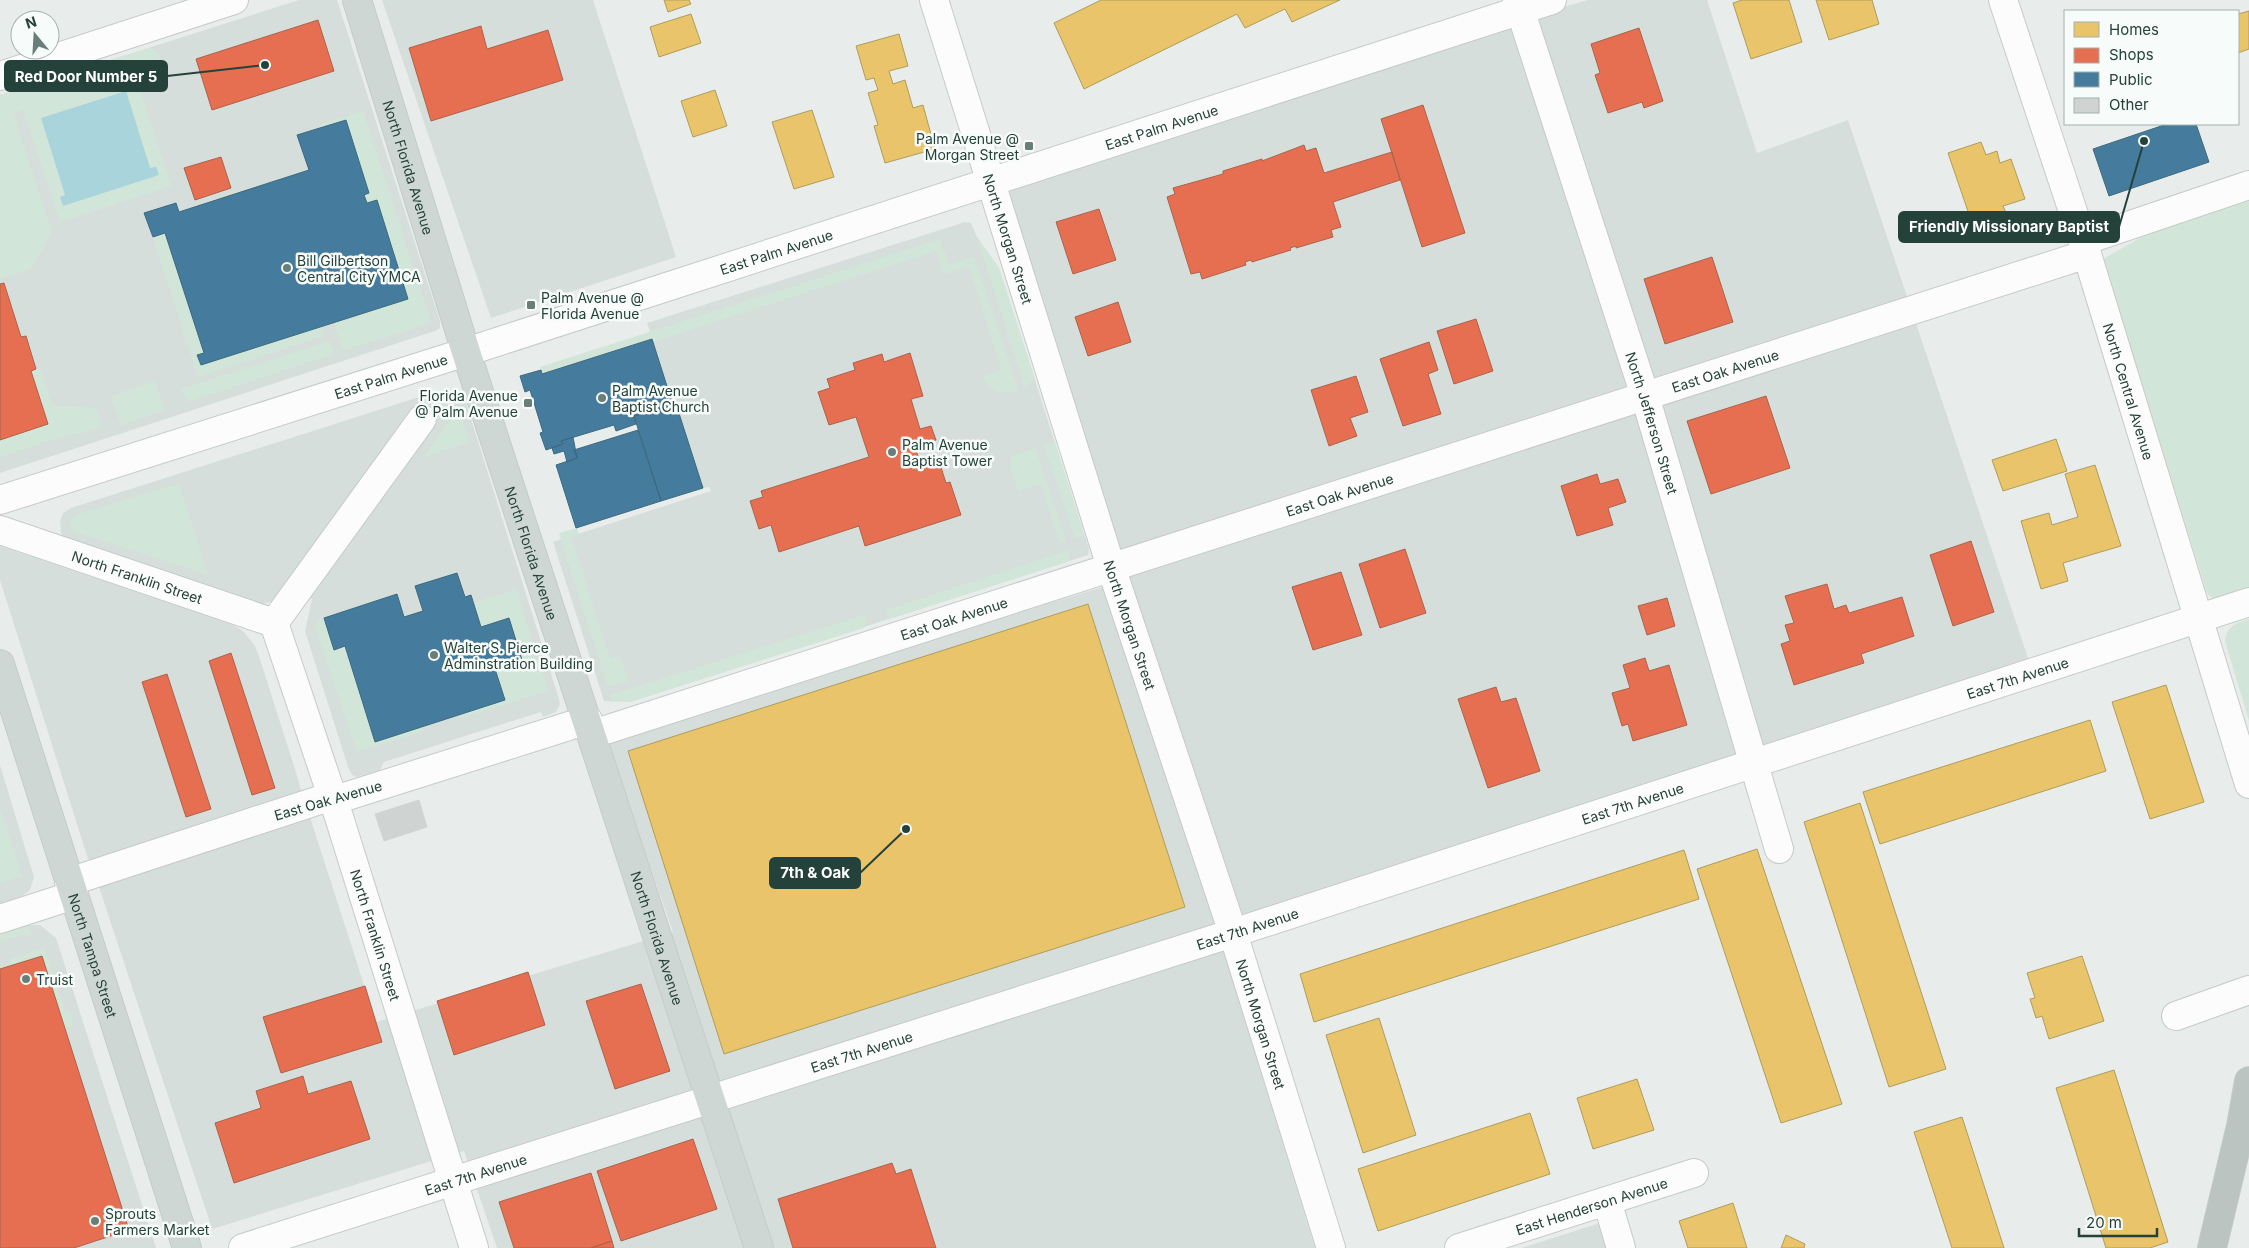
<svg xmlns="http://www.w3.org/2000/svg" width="2249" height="1248" viewBox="0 0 2249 1248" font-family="Inter,sans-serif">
<rect width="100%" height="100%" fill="#e8edeb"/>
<path fill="#d6dedb" d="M 299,0 L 337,0 L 440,321 L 440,328 L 435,331 L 0,473 L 0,95 Z
M 382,0 L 593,0 L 676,257 L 491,318 Z
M 1588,0 L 1707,0 L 1757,153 L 1848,120 L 2031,667 L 1216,926 L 1315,1248 L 497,1248 L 464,1151 L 212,1229 L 97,881 L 309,814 L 376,1022 L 673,932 L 604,736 L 1127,580 L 997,190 L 1526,18 Z
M 965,222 L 971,223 L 977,237 L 999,268 L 1089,549 L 1088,555 L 630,702 L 604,701 L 553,542 L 711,491 L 709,487 L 703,488 L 676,404 L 673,405 L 647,323 Z
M 445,390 L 461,395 L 465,400 L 559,699 L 560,704 L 556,712 L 543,717 L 541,712 L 384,762 L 380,770 L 357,777 L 352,775 L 348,767 L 305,631 L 312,599 L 286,583 L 273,601 L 263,604 L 68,541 L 61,533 L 60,521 L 63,513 L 71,508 L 438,391 Z
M 0,546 L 231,624 L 243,631 L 255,646 L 260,659 L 299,782 L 301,791 L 299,795 L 93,861 L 88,859 L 0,580 Z
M 0,765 L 34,877 L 30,890 L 20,898 L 0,905 Z
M 28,925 L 40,925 L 56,938 L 156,1248 L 0,1248 L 0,934 Z
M 1622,1216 L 1632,1248 L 1522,1248 Z"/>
<path fill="#d1e6d8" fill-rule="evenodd" d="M 150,48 L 157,52 L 168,85 L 150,92 L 143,71 L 135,74 L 171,186 L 60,222 L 24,110 L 13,113 L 52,232 L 31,269 L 0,279 L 0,95 ZM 126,91 L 150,168 L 65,195 Z
M 363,111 L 431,323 L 343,351 L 334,322 L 408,298 L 377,200 L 367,203 L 364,195 L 369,193 L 346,120 L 322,127 L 321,124 Z
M 2249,200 L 2249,588 L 2214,600 L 2207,593 L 2103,259 L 2145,235 Z
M 165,233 L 204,353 L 197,355 L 201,365 L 321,326 L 324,336 L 198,377 L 153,237 Z
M 977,237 L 999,268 L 1035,379 L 1025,387 Z
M 940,239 L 949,265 L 974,257 L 1018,390 C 1003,395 989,392 983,376 L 1002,370 L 969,267 L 944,274 L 936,251 L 653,342 L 651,339 L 542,374 L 540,367 Z
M 329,341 L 334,354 L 188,402 L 181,389 Z
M 40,368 L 52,405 L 96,408 L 102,427 L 73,436 L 72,434 L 0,457 L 0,440 L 48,424 L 31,371 Z
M 155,381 L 165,410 L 121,425 L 111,396 Z
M 458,409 L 470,442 L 423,458 Z
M 1055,442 L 1084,535 L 1075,538 L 1044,445 Z
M 1035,448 L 1066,541 L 1060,543 L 1041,484 L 1018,491 L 1010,466 L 1012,456 Z
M 179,483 L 208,575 L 74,531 L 70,523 L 71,519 L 76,515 Z
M 577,528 L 579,534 L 571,537 L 610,659 L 620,656 L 628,681 L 608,687 L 559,533 Z
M 1069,550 L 1070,561 L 893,618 L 888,617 L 886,610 Z
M 516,589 L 548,691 L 459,719 L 458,715 L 505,700 L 495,669 L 522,660 L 509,619 L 481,627 L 473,603 Z
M 864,615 L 867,623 L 864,628 L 630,702 L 619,700 L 612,702 L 610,695 Z
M 324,618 L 334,650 L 345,646 L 375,741 L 422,727 L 424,731 L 357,752 L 316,629 L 318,620 Z
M 2249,619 L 2249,721 L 2225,641 C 2227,626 2236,623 2249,619 Z
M 0,809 L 22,876 L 0,883 Z
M 28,925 L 33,938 L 27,934 L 0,942 L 0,934 Z
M 45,948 L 65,1012 L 69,1011 L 74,1025 L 65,1028 L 42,956 L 11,966 L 9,959 Z"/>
<path fill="#a9d4db" d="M 126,91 L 150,168 L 156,167 L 159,175 L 63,206 L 60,197 L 65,195 L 41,118 Z"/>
<path fill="#e9c46a" stroke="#ae9d5c" d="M 664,0 L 689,0 L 691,4 L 668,12 Z
M 1101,0 L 1340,0 L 1292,22 L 1285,9 L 1245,28 L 1237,14 L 1084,89 L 1054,23 Z
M 1742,0 L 1789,0 L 1802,42 L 1751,59 L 1733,3 Z
M 1816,0 L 1872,0 L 1879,24 L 1829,40 Z
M 2249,11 L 2249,49 L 2238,53 L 2238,14 Z
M 691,14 L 701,43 L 659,57 L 650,27 Z
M 899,34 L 908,66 L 889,71 L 893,84 L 905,80 L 913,108 L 923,105 L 935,149 L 885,163 L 874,126 L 878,125 L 868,93 L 878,90 L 874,78 L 866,80 L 856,46 Z
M 715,90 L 727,126 L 693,137 L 681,101 Z
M 812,110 L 834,177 L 794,189 L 772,122 Z
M 1981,142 L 1986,155 L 1997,151 L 2000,163 L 2011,159 L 2025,199 L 2003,206 L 2007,215 L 1973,226 L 1948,153 Z
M 2056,439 L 2067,471 L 2003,491 L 1992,460 Z
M 2095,465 L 2121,546 L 2063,563 L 2068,581 L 2041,589 L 2021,521 L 2049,513 L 2052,525 L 2078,517 L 2065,474 Z
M 1088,604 L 1185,907 L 724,1054 L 628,751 Z
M 2166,685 L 2204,802 L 2150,819 L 2112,702 Z
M 2090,720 L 2106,771 L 1880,844 L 1863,792 Z
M 1860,803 L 1946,1069 L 1889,1087 L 1804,822 Z
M 1757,849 L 1842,1104 L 1781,1123 L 1697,869 Z
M 1684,850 L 1699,899 L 1314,1022 L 1300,974 Z
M 2082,956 L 2104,1021 L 2049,1039 L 2042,1016 L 2036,1018 L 2030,999 L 2035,998 L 2027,973 Z
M 1379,1018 L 1416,1135 L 1363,1153 L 1326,1035 Z
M 2114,1070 L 2168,1242 L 2150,1248 L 2106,1248 L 2056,1088 Z
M 1637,1079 L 1654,1130 L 1593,1149 L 1577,1098 Z
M 1530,1113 L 1550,1174 L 1378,1231 L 1358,1169 Z
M 1962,1117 L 1963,1120 L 2004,1248 L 1952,1248 L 1914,1132 Z
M 1733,1203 L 1747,1248 L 1688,1248 L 1679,1221 Z
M 1786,1235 L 1805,1244 L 1804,1248 L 1781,1248 Z"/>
<path fill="#e76f51" stroke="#ac624a" d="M 318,20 L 334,71 L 212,110 L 196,59 Z
M 481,26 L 487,49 L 548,30 L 563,80 L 431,121 L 409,48 Z
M 1639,28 L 1663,101 L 1644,108 L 1642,102 L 1608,113 L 1595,75 L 1600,73 L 1591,44 Z
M 1423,105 L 1465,233 L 1422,247 L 1381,119 Z
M 1304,145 L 1306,151 L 1316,148 L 1324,173 L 1392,152 L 1400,180 L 1333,202 L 1341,227 L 1331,230 L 1333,237 L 1296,248 L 1296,246 L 1290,248 L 1291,250 L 1252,262 L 1251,260 L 1245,262 L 1246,265 L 1202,279 L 1200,272 L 1191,274 L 1167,197 L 1175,194 L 1173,188 L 1223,174 L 1223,171 L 1262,159 L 1262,161 Z
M 221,157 L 231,188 L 195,200 L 184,168 Z
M 1099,209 L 1116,260 L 1073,274 L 1056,222 Z
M 1712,257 L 1733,322 L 1665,344 L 1644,279 Z
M 4,283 L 21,337 L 26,336 L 36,369 L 31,371 L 48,424 L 0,440 L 0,284 Z
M 1118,302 L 1131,342 L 1088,356 L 1075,317 Z
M 1476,319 L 1493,371 L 1454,384 L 1437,331 Z
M 1429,342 L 1438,370 L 1428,374 L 1441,414 L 1403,426 L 1380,359 Z
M 910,353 L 923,396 L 911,399 L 920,429 L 931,426 L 936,440 L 915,447 L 919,459 L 929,456 L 931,463 L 939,461 L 946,483 L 950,482 L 961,515 L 865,546 L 859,526 L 779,552 L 771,525 L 759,529 L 750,501 L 763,497 L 761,491 L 869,457 L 856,417 L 829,425 L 818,392 L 830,388 L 827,379 L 855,370 L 853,363 L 882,354 L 884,362 Z
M 1356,376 L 1368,412 L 1350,418 L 1357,436 L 1329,446 L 1311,390 Z
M 1766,396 L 1790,468 L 1711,494 L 1687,421 Z
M 1597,474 L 1600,484 L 1618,479 L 1626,502 L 1608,508 L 1613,525 L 1577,536 L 1561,486 Z
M 1971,541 L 1994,612 L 1953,626 L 1930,555 Z
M 1405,549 L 1426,613 L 1380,628 L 1359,564 Z
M 1341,572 L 1362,635 L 1313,650 L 1292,587 Z
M 1827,584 L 1834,609 L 1846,605 L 1849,613 L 1902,597 L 1914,636 L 1861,654 L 1864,663 L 1794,685 L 1781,644 L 1790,641 L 1785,625 L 1794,623 L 1785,596 Z
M 1667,598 L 1675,626 L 1647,635 L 1638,606 Z
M 231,653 L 275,788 L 252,795 L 209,661 Z
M 1645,658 L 1649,671 L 1669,665 L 1687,725 L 1633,741 L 1628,724 L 1622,726 L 1612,693 L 1630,688 L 1623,665 Z
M 167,674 L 211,809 L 186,817 L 142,682 Z
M 1496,687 L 1501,702 L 1516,698 L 1540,771 L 1488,788 L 1458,699 Z
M 42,956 L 129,1230 L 74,1248 L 0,1248 L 0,969 Z
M 528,972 L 545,1025 L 454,1055 L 437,1001 Z
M 641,984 L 670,1071 L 615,1089 L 586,1001 Z
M 365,986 L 382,1042 L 281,1073 L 263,1017 Z
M 303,1076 L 308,1094 L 351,1081 L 370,1139 L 234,1183 L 215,1123 L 261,1108 L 256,1091 Z
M 693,1139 L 717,1209 L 621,1241 L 597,1171 Z
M 892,1163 L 896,1174 L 911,1169 L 936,1248 L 793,1248 L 778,1199 Z
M 591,1173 L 612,1241 L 591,1248 L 514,1248 L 499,1202 Z
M 612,1241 L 614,1248 L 591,1248 Z"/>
<path fill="#457b9d" stroke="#3b6a7f" d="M 346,120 L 369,193 L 364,195 L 367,203 L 377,200 L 408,299 L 201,365 L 197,355 L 204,353 L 165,233 L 153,237 L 144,213 L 176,203 L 179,212 L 309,170 L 297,135 Z
M 2167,124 L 2196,124 L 2209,162 L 2109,196 L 2093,149 Z
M 652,339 L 673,405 L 634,416 L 636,424 L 616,431 L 614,425 L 561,441 L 563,444 L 546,450 L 540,433 L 543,432 L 530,390 L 525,392 L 520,376 L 541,370 L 542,374 Z
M 676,404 L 703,488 L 661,501 L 634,416 Z
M 638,430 L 661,501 L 576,528 L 556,465 L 577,458 L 574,450 Z
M 573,437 L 577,458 L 567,462 L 564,451 L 554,454 L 552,448 L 563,444 L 561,441 Z
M 457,573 L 465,597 L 471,595 L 481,627 L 509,618 L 522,660 L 495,669 L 505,700 L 375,742 L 345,646 L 334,650 L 324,618 L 397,594 L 404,617 L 423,611 L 415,586 Z"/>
<path fill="#cfd4d2" stroke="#d1d6d4" d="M 419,800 L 427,827 L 384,841 L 375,814 Z"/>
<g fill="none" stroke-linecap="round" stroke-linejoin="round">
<defs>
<g id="minor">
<path id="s1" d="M 934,0 L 1111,567 L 1233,933 L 1331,1248"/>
<path id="s2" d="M 1517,0 L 1645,396 L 1779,849"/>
<path id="s3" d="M 2003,0 L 2087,254 L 2249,784"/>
<path d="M 0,76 L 234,0"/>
<path d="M 2083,241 L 2249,185"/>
<path id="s4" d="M 0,500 L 466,352 L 1552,0"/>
<path id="s5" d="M 0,530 L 274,623"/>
<path id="s6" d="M 274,623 L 339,817 L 474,1248"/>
<path d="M 274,623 L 422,419"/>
<path id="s7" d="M 593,734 L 2087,254"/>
<path d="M 69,882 L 332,796 L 338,799 L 588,720"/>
<path d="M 0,919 L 74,895"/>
<path d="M 2176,1016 L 2249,990"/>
<path d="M 1607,1201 L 1621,1248"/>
<path id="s8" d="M 243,1248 L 1233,933 L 2249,602"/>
<path id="s9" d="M 1459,1248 L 1694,1173"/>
</g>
<g id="major">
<path id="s10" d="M 357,0 L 466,352 L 759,1248"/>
<path id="s11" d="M 0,664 L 187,1248"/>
</g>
<path id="highway" d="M 2212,1248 L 2241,1126 L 2249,1081"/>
</defs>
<use href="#minor" stroke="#c5cac8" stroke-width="30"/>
<use href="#major" stroke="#c3ccc9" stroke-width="30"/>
<use href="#highway" stroke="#c3ccc9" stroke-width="30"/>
<use href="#minor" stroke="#fcfcfc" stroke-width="28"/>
<use href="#major" stroke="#cfd7d5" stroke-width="28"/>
<use href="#highway" stroke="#bcc4c2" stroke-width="28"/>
</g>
<g fill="#697e78" stroke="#f7fbf9" stroke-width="2">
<rect x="1024" y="141" width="10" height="10" rx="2.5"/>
<circle cx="287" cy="268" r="5"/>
<rect x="526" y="300" width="10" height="10" rx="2.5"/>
<circle cx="602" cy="398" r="5"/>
<rect x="523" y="398" width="10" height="10" rx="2.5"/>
<circle cx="892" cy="452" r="5"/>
<circle cx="434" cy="655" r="5"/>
<circle cx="26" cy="979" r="5"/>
<circle cx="95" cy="1221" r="5"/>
</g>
<g text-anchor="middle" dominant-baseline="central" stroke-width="5" stroke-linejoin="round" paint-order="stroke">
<g font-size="14" fill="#24423a" stroke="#f7fbf9">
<text stroke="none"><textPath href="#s4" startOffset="1220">East Palm Avenue</textPath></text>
<text stroke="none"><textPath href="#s10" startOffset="175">North Florida Avenue</textPath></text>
<text stroke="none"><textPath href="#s1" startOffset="250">North Morgan Street</textPath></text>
<text stroke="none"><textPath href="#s4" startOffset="815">East Palm Avenue</textPath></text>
<text stroke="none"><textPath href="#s7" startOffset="1189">East Oak Avenue</textPath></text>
<text stroke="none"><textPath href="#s4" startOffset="410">East Palm Avenue</textPath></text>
<text stroke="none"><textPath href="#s3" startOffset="411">North Central Avenue</textPath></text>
<text stroke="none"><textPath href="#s2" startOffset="444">North Jefferson Street</textPath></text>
<text stroke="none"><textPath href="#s7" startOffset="784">East Oak Avenue</textPath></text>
<text stroke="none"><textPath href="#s10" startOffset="580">North Florida Avenue</textPath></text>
<text stroke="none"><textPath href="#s5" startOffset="145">North Franklin Street</textPath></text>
<text stroke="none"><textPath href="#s7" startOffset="379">East Oak Avenue</textPath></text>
<text stroke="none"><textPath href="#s1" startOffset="655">North Morgan Street</textPath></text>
<text stroke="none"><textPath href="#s8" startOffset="1864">East 7th Avenue</textPath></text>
<text transform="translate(328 800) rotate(-16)">East Oak Avenue</text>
<text stroke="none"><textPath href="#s8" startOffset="1459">East 7th Avenue</textPath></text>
<text stroke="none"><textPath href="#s8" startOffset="1054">East 7th Avenue</textPath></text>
<text stroke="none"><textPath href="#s6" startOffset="328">North Franklin Street</textPath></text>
<text stroke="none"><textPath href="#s10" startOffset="985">North Florida Avenue</textPath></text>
<text stroke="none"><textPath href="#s11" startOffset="306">North Tampa Street</textPath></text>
<text stroke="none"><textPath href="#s1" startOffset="1075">North Morgan Street</textPath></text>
<text stroke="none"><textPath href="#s8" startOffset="649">East 7th Avenue</textPath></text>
<text stroke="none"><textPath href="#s8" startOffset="244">East 7th Avenue</textPath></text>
<text stroke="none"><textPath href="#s9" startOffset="139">East Henderson Avenue</textPath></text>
</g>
<g font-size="14" fill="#24423a" stroke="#f7fbf9" text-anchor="start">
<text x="1019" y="138" text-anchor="end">Palm Avenue @<tspan x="1019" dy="16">Morgan Street</tspan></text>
<text x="297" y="260">Bill Gilbertson<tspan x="297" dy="16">Central City YMCA</tspan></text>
<text x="541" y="297">Palm Avenue @<tspan x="541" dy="16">Florida Avenue</tspan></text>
<text x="612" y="390">Palm Avenue<tspan x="612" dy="16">Baptist Church</tspan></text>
<text x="518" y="395" text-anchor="end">Florida Avenue<tspan x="518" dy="16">@ Palm Avenue</tspan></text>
<text x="902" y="444">Palm Avenue<tspan x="902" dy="16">Baptist Tower</tspan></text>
<text x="444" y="647">Walter S. Pierce<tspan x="444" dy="16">Adminstration Building</tspan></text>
<text x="36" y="979">Truist</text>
<text x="105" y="1213">Sprouts<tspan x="105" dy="16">Farmers Market</tspan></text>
</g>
</g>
<path fill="none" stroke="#24423a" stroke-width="2" d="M265 65L167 76M2144 141L2119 227M906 829L860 873"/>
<g fill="#24423a" stroke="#f7fbf9" stroke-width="2">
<circle cx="265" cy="65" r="5"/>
<circle cx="2144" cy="141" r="5"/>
<circle cx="906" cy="829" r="5"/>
</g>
<g fill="#24423a" stroke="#24423a" stroke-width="2">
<rect x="5" y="61" width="162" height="30" rx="5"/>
<rect x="1899" y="212" width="220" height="30" rx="5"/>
<rect x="770" y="858" width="90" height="30" rx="5"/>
</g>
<g font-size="15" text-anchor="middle" font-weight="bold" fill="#fff">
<text x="86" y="82">Red Door Number 5</text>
<text x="2009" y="232">Friendly Missionary Baptist</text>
<text x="815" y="878">7th &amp; Oak</text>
</g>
<rect x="2064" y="10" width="175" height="115" fill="#f7fbf9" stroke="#a3b1ad"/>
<rect x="2074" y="22" width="25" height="15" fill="#e9c46a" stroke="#a3b1ad"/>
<text x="2109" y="35" font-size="15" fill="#24423a">Homes</text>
<rect x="2074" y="48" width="25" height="15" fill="#e76f51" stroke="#a3b1ad"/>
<text x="2109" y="60" font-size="15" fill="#24423a">Shops</text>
<rect x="2074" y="72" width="25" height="15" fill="#457b9d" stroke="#a3b1ad"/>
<text x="2109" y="85" font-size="15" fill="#24423a">Public</text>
<rect x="2074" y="98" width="25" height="15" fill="#cfd4d2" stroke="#a3b1ad"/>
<text x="2109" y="110" font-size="15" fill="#24423a">Other</text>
<g transform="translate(35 35) rotate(342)"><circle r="24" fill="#f7fbf9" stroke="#a3b1ad"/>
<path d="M0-4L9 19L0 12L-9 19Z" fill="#697e78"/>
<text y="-8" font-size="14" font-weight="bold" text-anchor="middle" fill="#24423a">N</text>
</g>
<path d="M2079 1228v8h78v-8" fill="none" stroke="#24423a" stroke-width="2.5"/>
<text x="2086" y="1228" font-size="15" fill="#24423a" stroke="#f7fbf9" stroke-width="4" paint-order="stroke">20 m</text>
</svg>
